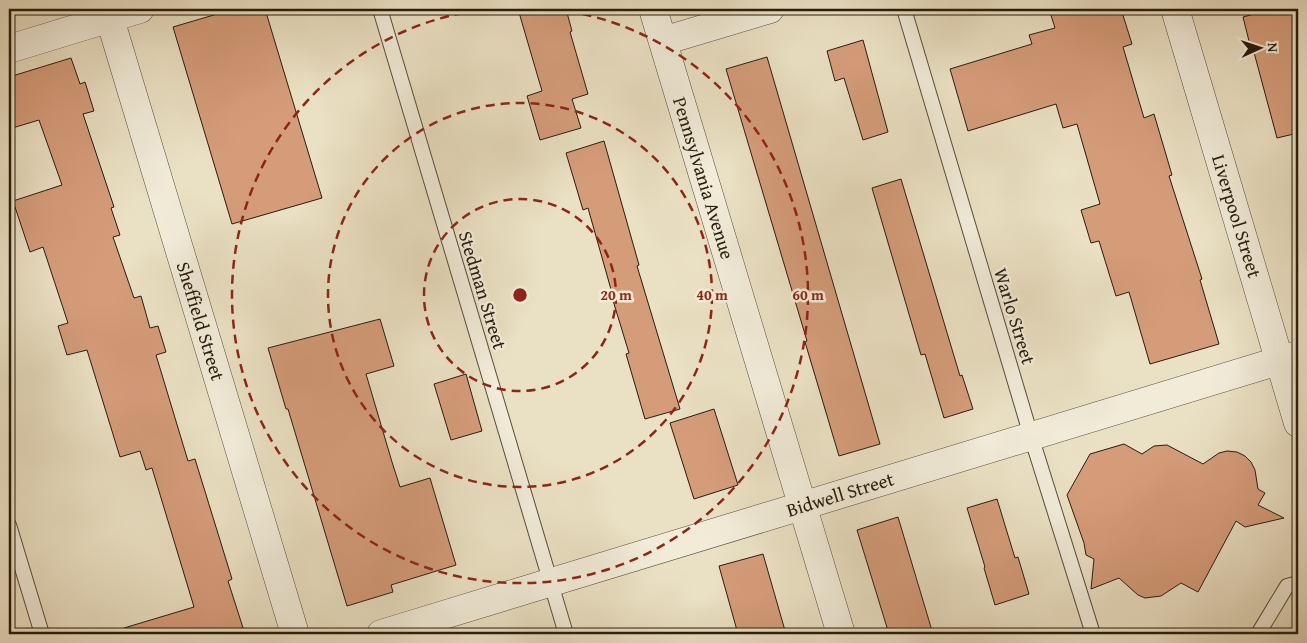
<svg xmlns="http://www.w3.org/2000/svg" width="1307" height="643" viewBox="0 0 1307 643" font-family="'Gentium Book Plus',serif">
<rect width="100%" height="100%" fill="#eae0c3"/>
<filter id="stains"><feTurbulence type="fractalNoise" baseFrequency=".004" numOctaves="4"/><feColorMatrix values="0 0 0 0 .2 0 0 0 0 .09 0 0 0 0 .02 0 0 0 .5 -.17"/></filter>
<radialGradient id="worn" r=".72"><stop offset=".6" stop-color="#630" stop-opacity="0"/><stop offset="1" stop-color="#630" stop-opacity=".3"/></radialGradient>
<path fill="#d59c7a" stroke="#281c0c" d="M 234,9 L 265,9 L 322,198 L 232,224 L 173,27 Z
M 518,9 L 566,9 L 572,31 L 570,32 L 588,94 L 572,99 L 581,128 L 540,140 L 527,96 L 542,91 Z
M 1049,9 L 1121,9 L 1132,44 L 1123,47 L 1144,118 L 1154,114 L 1172,175 L 1169,176 L 1202,279 L 1200,280 L 1219,344 L 1150,364 L 1129,292 L 1116,296 L 1099,241 L 1091,243 L 1081,210 L 1100,204 L 1077,124 L 1063,128 L 1056,104 L 968,131 L 950,69 L 1032,44 L 1029,35 L 1055,28 Z
M 1272,9 L 1298,9 L 1298,133 L 1277,138 L 1252,45 L 1250,45 L 1243,17 Z
M 863,40 L 888,132 L 863,140 L 844,78 L 835,81 L 827,51 Z
M 767,57 L 880,444 L 839,456 L 805,342 L 807,341 L 726,69 Z
M 71,58 L 80,84 L 85,82 L 94,111 L 83,114 L 114,207 L 111,208 L 120,235 L 113,237 L 134,298 L 141,296 L 150,328 L 158,326 L 166,352 L 156,355 L 188,461 L 195,459 L 232,579 L 228,581 L 245,634 L 125,634 L 124,628 L 194,607 L 152,468 L 146,470 L 140,451 L 120,457 L 87,350 L 67,355 L 58,326 L 68,323 L 43,247 L 30,252 L 13,201 L 62,185 L 39,120 L 9,129 L 9,77 Z
M 604,141 L 639,265 L 637,266 L 680,409 L 645,419 L 626,354 L 629,353 L 611,294 L 612,293 L 588,208 L 583,210 L 566,153 Z
M 901,179 L 960,376 L 962,375 L 973,409 L 944,418 L 925,354 L 921,355 L 872,188 Z
M 380,319 L 394,366 L 366,374 L 392,462 L 400,487 L 430,478 L 456,565 L 391,585 L 393,592 L 347,606 L 288,409 L 286,409 L 268,348 Z
M 466,374 L 482,431 L 451,440 L 434,384 Z
M 714,409 L 738,485 L 694,499 L 670,423 Z
M 1124,444 L 1142,454 L 1154,446 L 1167,445 L 1203,464 L 1219,453 L 1227,451 L 1237,452 L 1245,456 L 1251,462 L 1255,470 L 1258,489 L 1265,493 L 1258,505 L 1284,518 L 1245,527 L 1236,521 L 1198,592 L 1181,583 L 1161,596 L 1145,598 L 1138,595 L 1119,578 L 1091,589 L 1094,559 L 1086,555 L 1084,543 L 1067,495 L 1090,454 Z
M 997,499 L 1015,558 L 1018,557 L 1029,594 L 995,605 L 984,568 L 985,567 L 967,508 Z
M 898,517 L 933,634 L 889,634 L 857,530 Z
M 763,554 L 786,634 L 738,634 L 719,566 Z"/>
<g fill="none" stroke-linecap="round" stroke-linejoin="round">
<defs>
<path id="service" d="M 380,9 L 566,634
M 904,9 L 1031,436 L 1093,634
M 9,525 L 42,634
M 1258,634 L 1287,586 L 1298,583"/>
<path id="minor" d="M 107,9 L 295,634
M 653,9 L 841,634
M 1175,9 L 1298,423
M 663,41 L 770,9
M 9,49 L 140,9
M 381,634 L 1298,355"/>
</defs>
<use href="#service" stroke="#584d3a" stroke-width="16"/>
<use href="#minor" stroke="#584d3a" stroke-width="29"/>
<use href="#service" stroke="#f1ebd8" stroke-width="14"/>
<use href="#minor" stroke="#f1ebd8" stroke-width="28"/>
</g>
<g fill="none" stroke="#8f2418" stroke-width="2.5" stroke-dasharray="9 6">
<circle cx="520" cy="295" r="96"/>
<circle cx="520" cy="295" r="192"/>
<path d="M553 9A288 288 0 1 1 487 9"/>
</g>
<g text-anchor="middle" dominant-baseline="central" stroke-width="5" stroke-linejoin="round" paint-order="stroke">
<g font-size="19" fill="#281c0c" stroke="#f1ebd8">
<text transform="translate(704 178) rotate(73)">Pennsylvania Avenue</text>
<text transform="translate(1237 216) rotate(73)">Liverpool Street</text>
<text transform="translate(483 290) rotate(73)">Stedman Street</text>
<text transform="translate(1015 316) rotate(73)">Warlo Street</text>
<text transform="translate(201 321) rotate(73)">Sheffield Street</text>
<text transform="translate(840 494) rotate(-17)">Bidwell Street</text>
</g>
</g>
<circle cx="520" cy="295" r="8" fill="#8f2418" stroke="#f1ebd8" stroke-width="2.5"/>
<g font-size="15" text-anchor="middle" font-weight="bold" fill="#8f2418" stroke="#f1ebd8" stroke-width="5" stroke-linejoin="round" paint-order="stroke">
<text x="616" y="300">20 m</text>
<text x="712" y="300">40 m</text>
<text x="808" y="300">60 m</text>
</g>
<rect width="1307" height="643" fill="none" stroke="#eae0c3" stroke-width="30"/>
<rect x="10" y="10" width="1287" height="623" fill="none" stroke="#281c0c" stroke-width="2.5"/>
<rect x="15" y="15" width="1277" height="613" fill="none" stroke="#281c0c"/>
<g transform="translate(1260 48) rotate(87)" stroke="#f1ebd8" stroke-width="4" paint-order="stroke">
<path d="M0-4L9 19L0 12L-9 19Z" fill="#281c0c"/>
<text y="-8" font-size="14" font-weight="bold" text-anchor="middle" fill="#281c0c">N</text>
</g>
<rect width="100%" height="100%" filter="url(#stains)"/>
<rect width="100%" height="100%" fill="url(#worn)"/>
</svg>
